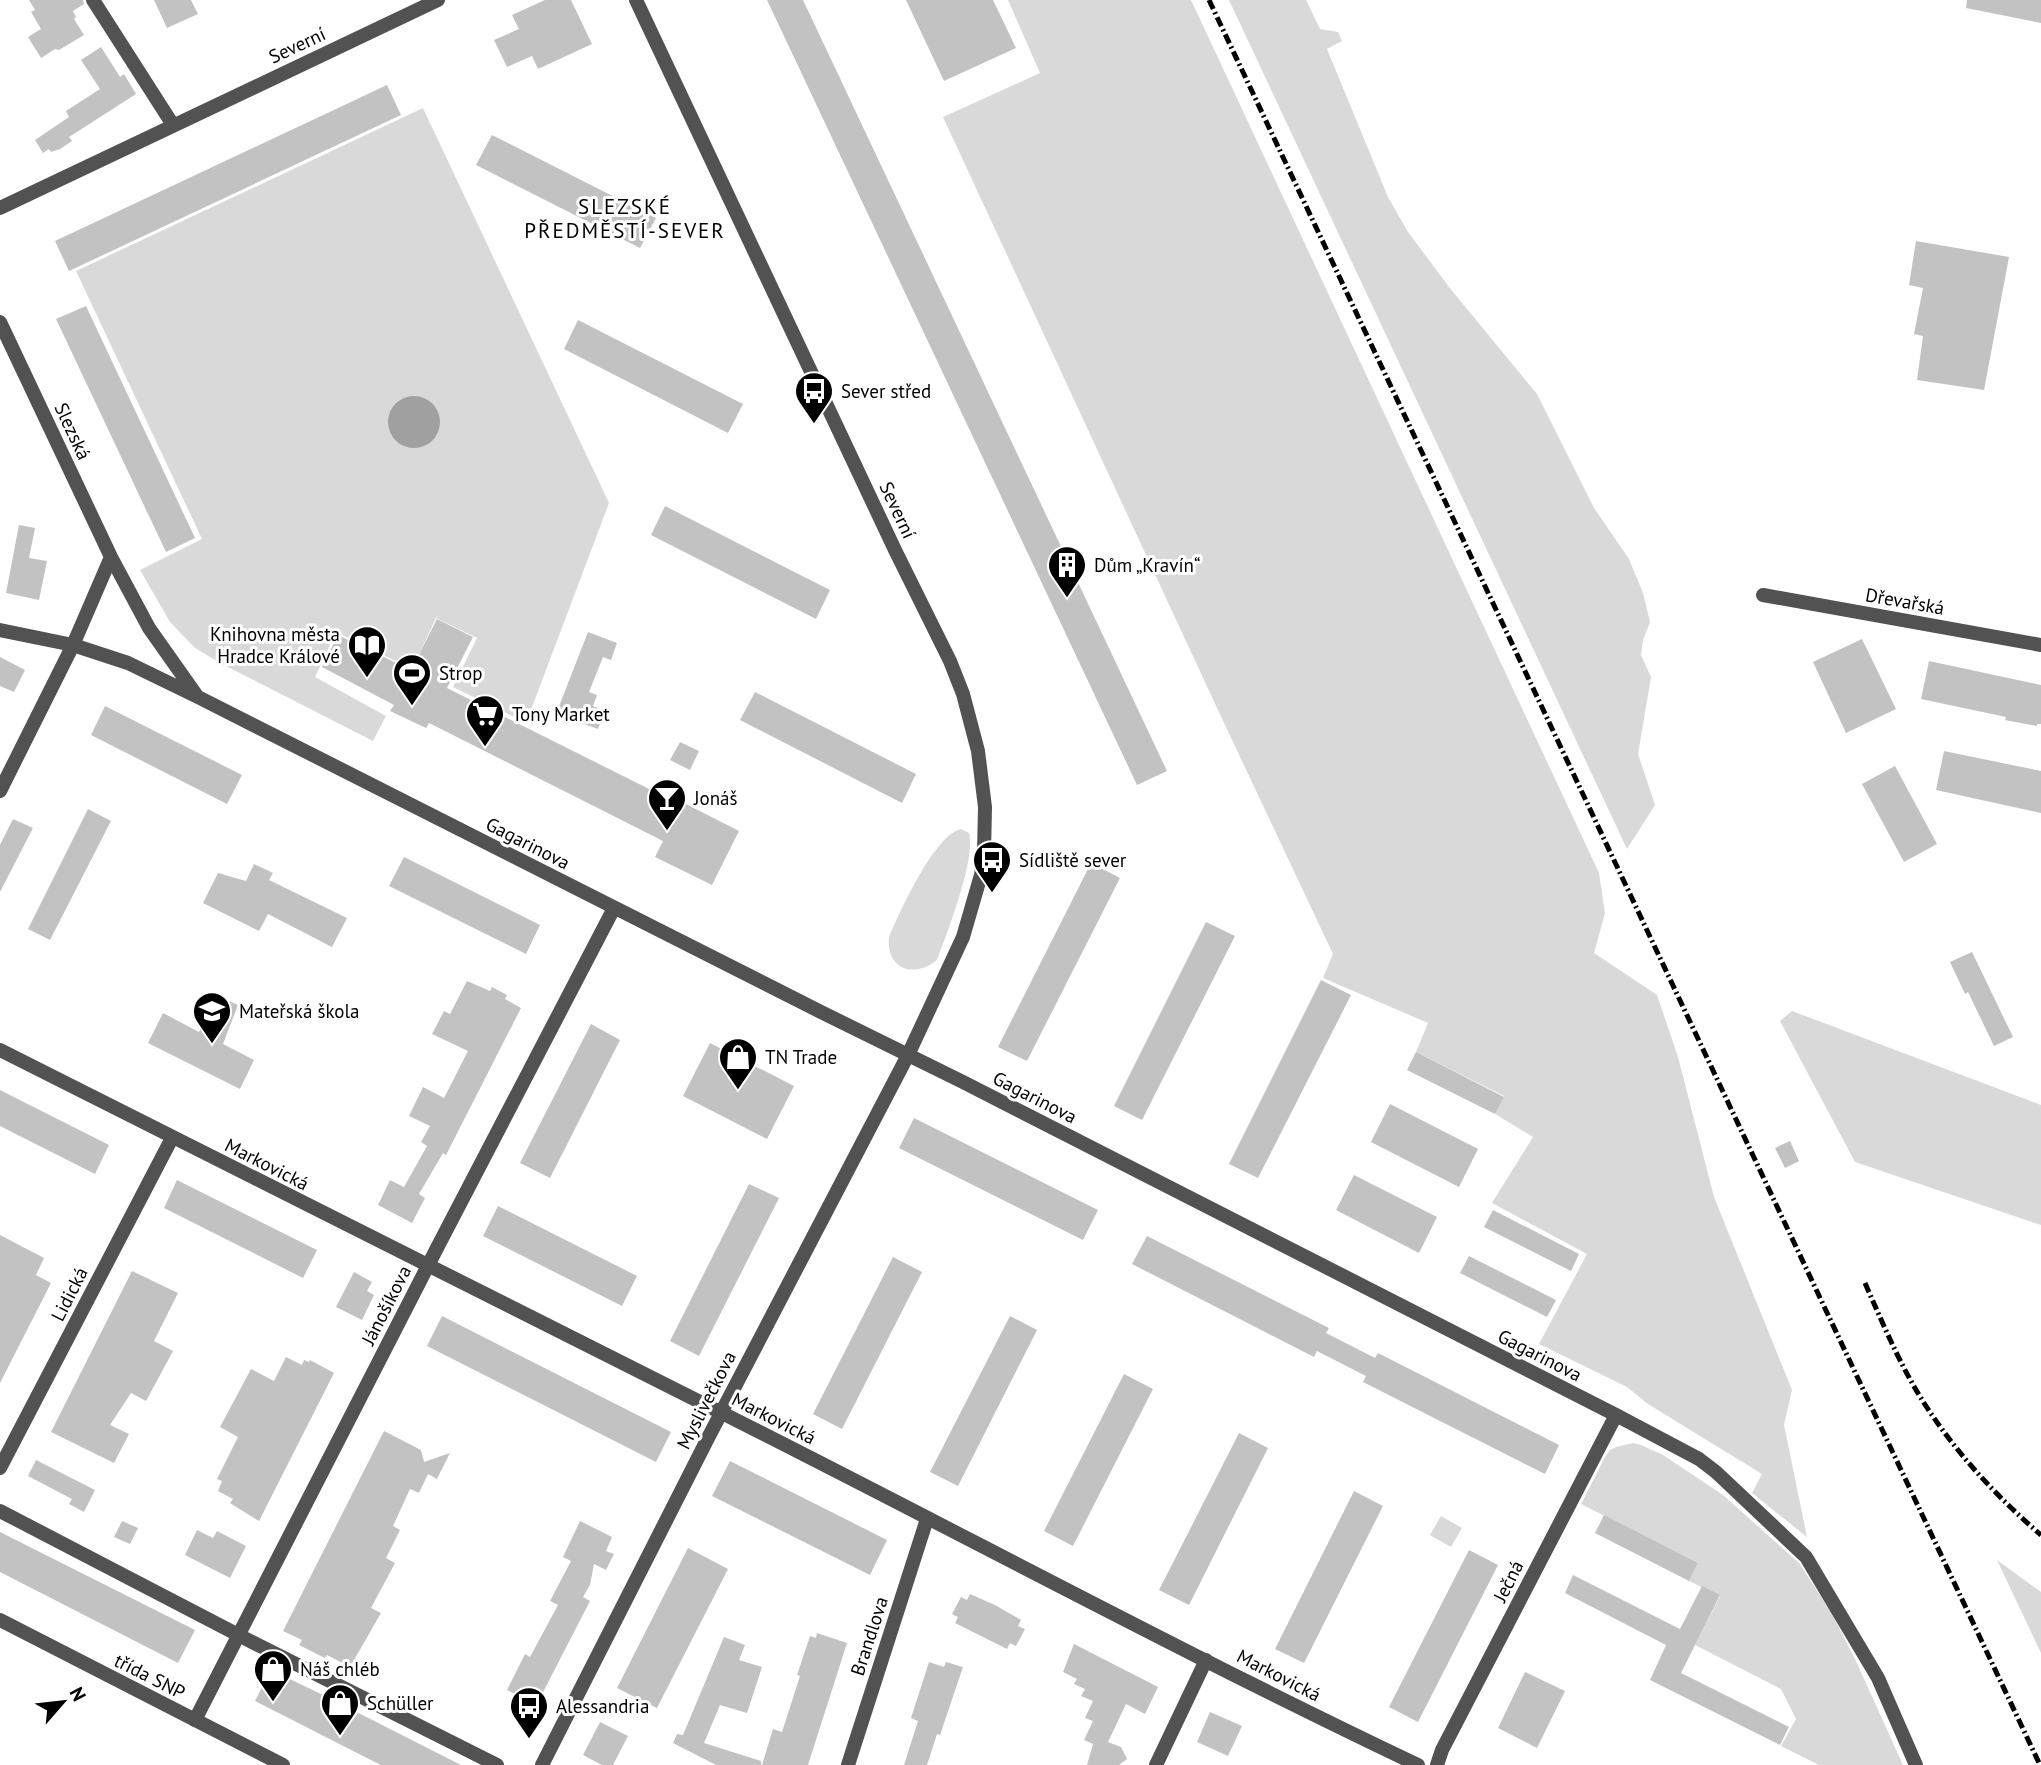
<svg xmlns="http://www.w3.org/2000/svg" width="2041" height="1765" viewBox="0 0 2041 1765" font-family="'PT Sans',sans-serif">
<rect width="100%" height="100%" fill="#fff"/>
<path fill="#d9d9d9" d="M 1008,0 L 1191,0 L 1599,873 L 1605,913 L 1594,953 L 1657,995 L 1678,1057 L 1714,1197 L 1792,1390 L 1784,1425 L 1807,1537 L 1752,1493 L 1762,1474 L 1648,1404 L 1627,1387 L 1539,1344 L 1587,1254 L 1492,1203 L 1533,1137 L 1495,1114 L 1504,1096 L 1416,1052 L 1428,1023 L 1323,978 L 1333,954 L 1217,708 L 943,117 L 1040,73 Z
M 1229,0 L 1306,0 L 1320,29 L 1338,32 L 1342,41 L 1327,49 L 1388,197 L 1408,232 L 1449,287 L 1537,394 L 1594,508 L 1629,559 L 1643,593 L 1650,622 L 1643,640 L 1641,655 L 1651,677 L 1638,754 L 1655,805 L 1627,849 Z
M 423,108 L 609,503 L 526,723 L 453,687 L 477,638 L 436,618 L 412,669 L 336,632 L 315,677 L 386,716 L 373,741 L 220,663 L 195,648 L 170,622 L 140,570 L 202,539 L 76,271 Z
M 961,829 L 969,833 C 976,859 947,933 937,960 C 913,979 886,969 889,937 C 900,912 934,835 961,829 Z
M 1792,1011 L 2041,1105 L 2041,1225 L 1855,1162 L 1780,1021 Z
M 1633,1443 L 1641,1445 L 1663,1455 L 1723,1495 L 1799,1563 L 1831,1612 L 1855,1659 L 1903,1765 L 1819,1765 L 1781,1746 L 1796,1719 L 1781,1689 L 1695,1645 L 1720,1596 L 1689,1581 L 1698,1563 L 1581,1504 L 1605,1457 L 1610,1450 L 1616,1447 Z
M 1441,1516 L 1462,1528 L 1451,1547 L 1430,1535 Z
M 1997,1560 L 2041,1592 L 2041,1653 Z"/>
<path fill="#a0a0a0" d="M388 422a26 26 0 1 1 52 0a26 26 0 1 1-52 0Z"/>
<path fill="#c2c2c2" d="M 29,0 L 83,0 L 84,4 L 73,11 L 76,17 L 74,19 L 84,35 L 59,50 L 55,49 L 41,58 L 28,37 L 41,29 L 31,12 L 35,10 Z
M 154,0 L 191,0 L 198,14 L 167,28 Z
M 545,0 L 571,0 L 592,44 L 538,69 L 532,56 L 507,67 L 494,40 L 519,29 L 512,15 Z
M 767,0 L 803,0 L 1167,771 L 1137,785 Z
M 906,0 L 993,0 L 1016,48 L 944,81 Z
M 1967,0 L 2041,0 L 2041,23 L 1966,8 Z
M 101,47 L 120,77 L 124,74 L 136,94 L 69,137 L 72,141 L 60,149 L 51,152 L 49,149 L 43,153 L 35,140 L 69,117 L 66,111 L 100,89 L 81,60 Z
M 387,85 L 401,115 L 69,271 L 55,241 Z
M 492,135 L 656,218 L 640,248 L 476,165 Z
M 1916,241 L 2009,257 L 1984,390 L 1917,380 L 1923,336 L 1914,334 L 1923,288 L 1909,285 Z
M 86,306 L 195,538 L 166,552 L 56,319 Z
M 578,320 L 743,404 L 728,433 L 564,349 Z
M 665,506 L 830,590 L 816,619 L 651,535 Z
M 19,525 L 35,528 L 29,558 L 47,561 L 39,600 L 6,593 Z
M 437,619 L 473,637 L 447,688 L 681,805 L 684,803 L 739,831 L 712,885 L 655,857 L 663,841 L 429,723 L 426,728 L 390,711 L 394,705 L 322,667 L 338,635 L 411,670 Z
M 588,632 L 617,643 L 611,660 L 603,657 L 589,692 L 597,695 L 593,706 L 605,711 L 598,729 L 556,714 Z
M 1862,639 L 1896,709 L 1846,733 L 1813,662 Z
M 0,657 L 25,670 L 14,692 L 0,686 Z
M 1929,661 L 2041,685 L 2041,724 L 2037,724 L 2037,726 L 2005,720 L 2006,717 L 1921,699 Z
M 755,692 L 916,774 L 902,803 L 740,720 Z
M 105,706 L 242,775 L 227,804 L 91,735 Z
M 680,742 L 699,751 L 690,770 L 670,760 Z
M 1944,751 L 2041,771 L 2041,813 L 1936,790 Z
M 1895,766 L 1937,844 L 1904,862 L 1862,784 Z
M 88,809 L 111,821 L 50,940 L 28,929 Z
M 13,819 L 33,828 L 0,892 L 0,845 Z
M 404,857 L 540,925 L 526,954 L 389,886 Z
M 1091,863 L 1120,878 L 1027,1061 L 998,1047 Z
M 254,864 L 273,873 L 269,880 L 347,918 L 332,947 L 268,914 L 259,931 L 203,903 L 218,873 L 246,881 Z
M 1206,922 L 1235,936 L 1142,1120 L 1114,1106 Z
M 1972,952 L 2013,1037 L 1994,1046 L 1968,992 L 1965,994 L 1950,962 Z
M 1321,980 L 1351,995 L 1258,1178 L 1229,1164 Z
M 467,981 L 490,991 L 492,987 L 507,995 L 505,999 L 521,1008 L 446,1155 L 443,1153 L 419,1194 L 425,1198 L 412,1223 L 378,1205 L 390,1180 L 404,1187 L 427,1146 L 421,1142 L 430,1126 L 409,1116 L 423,1087 L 444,1098 L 468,1051 L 432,1034 L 444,1011 L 450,1014 Z
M 216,995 L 238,1005 L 223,1044 L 254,1060 L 240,1089 L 148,1043 L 163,1013 L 199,1032 Z
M 591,1024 L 620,1040 L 550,1178 L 520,1163 Z
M 710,1043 L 794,1086 L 767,1139 L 683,1096 Z
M 1416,1052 L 1504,1097 L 1495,1114 L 1407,1070 Z
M 0,1090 L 109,1145 L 95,1174 L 0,1126 Z
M 1390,1104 L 1478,1149 L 1459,1187 L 1371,1142 Z
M 914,1118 L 1098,1210 L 1083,1240 L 899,1148 Z
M 1790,1141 L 1799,1161 L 1785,1168 L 1775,1148 Z
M 1354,1175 L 1437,1217 L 1419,1253 L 1336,1210 Z
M 177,1180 L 317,1250 L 303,1278 L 164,1208 Z
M 749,1184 L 779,1198 L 699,1356 L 670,1341 Z
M 498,1206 L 637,1276 L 622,1306 L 483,1236 Z
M 1493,1210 L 1579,1254 L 1571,1271 L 1484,1227 Z
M 0,1235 L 44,1258 L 36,1275 L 51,1283 L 0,1383 Z
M 1147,1236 L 1329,1328 L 1326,1333 L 1375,1358 L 1378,1353 L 1559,1445 L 1545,1474 L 1363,1382 L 1366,1376 L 1317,1351 L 1314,1357 L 1132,1264 Z
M 1469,1256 L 1556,1300 L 1547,1317 L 1460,1273 Z
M 893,1257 L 922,1272 L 842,1429 L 813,1414 Z
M 132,1271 L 178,1293 L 154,1341 L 173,1351 L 146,1401 L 131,1393 L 110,1425 L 129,1434 L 114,1463 L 51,1432 Z
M 354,1272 L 372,1282 L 367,1291 L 374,1295 L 362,1320 L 336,1307 Z
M 442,1316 L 671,1432 L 656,1462 L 427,1346 Z
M 1010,1316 L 1037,1330 L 958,1486 L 930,1472 Z
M 286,1357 L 302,1365 L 304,1360 L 309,1362 L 310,1360 L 334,1373 L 259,1521 L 230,1503 L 233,1499 L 218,1491 L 222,1481 L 217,1479 L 238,1437 L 220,1427 L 251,1369 L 274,1381 Z
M 1124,1374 L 1153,1389 L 1073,1546 L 1044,1531 Z
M 384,1431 L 421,1450 L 424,1462 L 450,1453 L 437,1479 L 428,1474 L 419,1493 L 410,1489 L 393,1526 L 400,1530 L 386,1558 L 395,1563 L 371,1608 L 381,1613 L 350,1667 L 327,1655 L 325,1658 L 299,1645 L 302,1640 L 283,1631 Z
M 1239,1433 L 1268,1448 L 1189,1605 L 1159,1590 Z
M 36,1460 L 95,1490 L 84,1512 L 69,1504 L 72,1499 L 28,1476 Z
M 730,1461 L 887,1540 L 870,1575 L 712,1496 Z
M 1354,1491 L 1383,1506 L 1304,1663 L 1275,1649 Z
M 1604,1515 L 1698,1563 L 1689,1581 L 1595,1533 Z
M 122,1521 L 138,1528 L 130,1544 L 114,1537 Z
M 580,1521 L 612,1537 L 606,1551 L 614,1554 L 606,1570 L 594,1564 L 590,1585 L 583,1597 L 590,1601 L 539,1700 L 532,1696 L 529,1701 L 507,1690 L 525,1654 L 530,1657 L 558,1605 L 550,1601 L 571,1561 L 563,1557 Z
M 197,1530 L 213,1538 L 217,1531 L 246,1546 L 230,1578 L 185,1555 Z
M 0,1532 L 195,1630 L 178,1663 L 0,1572 Z
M 688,1548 L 728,1569 L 657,1708 L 617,1688 Z
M 1469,1550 L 1498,1565 L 1418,1722 L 1389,1707 Z
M 1573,1575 L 1680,1629 L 1702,1586 L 1720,1595 L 1681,1673 L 1789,1727 L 1780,1745 L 1650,1680 L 1666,1645 L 1565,1593 Z
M 970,1594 L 995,1605 L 1021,1620 L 1018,1626 L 1025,1629 L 1016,1646 L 1010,1643 L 1007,1649 L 955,1623 L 958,1617 L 952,1614 L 961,1597 L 967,1600 Z
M 817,1633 L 847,1643 L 808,1765 L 762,1765 L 773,1729 L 782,1732 L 800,1676 L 797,1675 L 810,1636 L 816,1638 Z
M 724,1637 L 745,1645 L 739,1660 L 762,1667 L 747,1713 L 720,1705 L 704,1743 L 761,1761 L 761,1765 L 716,1765 L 673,1743 L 677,1734 L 683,1735 Z
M 1074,1644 L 1158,1687 L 1145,1714 L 1126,1704 L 1108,1742 L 1121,1747 L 1127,1759 L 1119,1765 L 1087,1765 L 1093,1744 L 1084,1740 L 1093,1721 L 1085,1718 L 1093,1701 L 1081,1696 L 1085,1689 L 1074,1684 L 1077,1679 L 1063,1672 Z
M 929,1662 L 944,1667 L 946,1662 L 963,1667 L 940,1735 L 937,1734 L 927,1765 L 904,1765 L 918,1721 L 911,1718 Z
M 271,1670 L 325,1696 L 461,1765 L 381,1765 L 361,1755 L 255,1701 Z
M 1525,1672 L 1565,1691 L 1537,1748 L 1498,1728 Z
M 1210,1712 L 1242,1726 L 1228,1756 L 1197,1742 Z
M 600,1722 L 628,1736 L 613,1765 L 602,1765 L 583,1755 Z"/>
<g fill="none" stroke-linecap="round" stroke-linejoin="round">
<path stroke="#525252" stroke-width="14" d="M 93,0 L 173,125
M 0,208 L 438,0
M 0,322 L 111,557 L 149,628 L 197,696
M 1763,595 L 2041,645
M 0,630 L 73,645 L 128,663 L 198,697 L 821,1012 L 963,1082 L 1616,1415 L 1699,1459 L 1716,1472 L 1806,1557 L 1878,1678 L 1916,1765
M 0,791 L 73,645 L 111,557
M 0,1050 C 239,1172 480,1291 720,1412 C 953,1529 1182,1653 1418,1765
M 0,1468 L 172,1138
M 0,1511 L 254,1643 L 497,1765
M 195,1720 L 437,1248 L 614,908
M 848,1765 L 927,1519
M 1156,1765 L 1206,1660
M 1437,1765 L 1442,1750 L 1616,1415"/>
<path stroke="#525252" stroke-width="14" d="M 0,1620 L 283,1765
M 542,1765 L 708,1438 L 908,1055 L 963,937 L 981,875 L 984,853 L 985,807 L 978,751 L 963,694 L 950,661 L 895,550 L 636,0"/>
<path stroke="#000" stroke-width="5" stroke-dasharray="10 3.5 2 3.5" stroke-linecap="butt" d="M 1209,0 L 2040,1765
M 1865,1283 C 1883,1324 1900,1365 1924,1403 C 1956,1453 1997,1497 2041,1535"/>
</g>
<defs>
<symbol id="bus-pin" viewBox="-11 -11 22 30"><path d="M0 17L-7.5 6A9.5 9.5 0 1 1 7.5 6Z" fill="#000" stroke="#fff"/><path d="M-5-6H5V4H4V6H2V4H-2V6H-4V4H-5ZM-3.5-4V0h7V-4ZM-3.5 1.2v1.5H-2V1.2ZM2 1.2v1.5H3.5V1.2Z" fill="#fff"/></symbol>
<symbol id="building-pin" viewBox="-11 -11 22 30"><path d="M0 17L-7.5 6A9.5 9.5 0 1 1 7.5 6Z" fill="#000" stroke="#fff"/><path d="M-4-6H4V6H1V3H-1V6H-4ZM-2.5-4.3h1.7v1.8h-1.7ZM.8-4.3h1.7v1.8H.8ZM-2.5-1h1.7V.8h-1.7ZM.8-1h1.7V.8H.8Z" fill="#fff"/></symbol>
<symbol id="library-pin" viewBox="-11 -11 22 30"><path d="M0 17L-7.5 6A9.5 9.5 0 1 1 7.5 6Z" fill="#000" stroke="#fff"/><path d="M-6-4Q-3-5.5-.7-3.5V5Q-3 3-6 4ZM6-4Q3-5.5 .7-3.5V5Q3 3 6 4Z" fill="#fff"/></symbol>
<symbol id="stadium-pin" viewBox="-11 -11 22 30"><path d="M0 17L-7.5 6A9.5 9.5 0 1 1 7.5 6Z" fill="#000" stroke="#fff"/><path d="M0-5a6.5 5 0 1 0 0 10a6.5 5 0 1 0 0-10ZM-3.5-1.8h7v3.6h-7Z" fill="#fff"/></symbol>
<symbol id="supermarket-pin" viewBox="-11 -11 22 30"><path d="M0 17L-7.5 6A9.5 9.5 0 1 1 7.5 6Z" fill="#000" stroke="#fff"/><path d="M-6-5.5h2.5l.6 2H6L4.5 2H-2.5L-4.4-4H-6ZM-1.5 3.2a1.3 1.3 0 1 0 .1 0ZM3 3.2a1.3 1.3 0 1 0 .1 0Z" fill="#fff"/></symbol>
<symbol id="bar-pin" viewBox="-11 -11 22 30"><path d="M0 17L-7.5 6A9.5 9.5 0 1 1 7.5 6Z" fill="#000" stroke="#fff"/><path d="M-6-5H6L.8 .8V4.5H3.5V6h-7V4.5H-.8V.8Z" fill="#fff"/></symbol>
<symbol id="school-pin" viewBox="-11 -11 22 30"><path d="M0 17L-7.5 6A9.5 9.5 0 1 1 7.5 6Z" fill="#000" stroke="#fff"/><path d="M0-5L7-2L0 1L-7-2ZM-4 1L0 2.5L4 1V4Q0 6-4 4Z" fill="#fff"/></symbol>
<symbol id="shop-pin" viewBox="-11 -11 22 30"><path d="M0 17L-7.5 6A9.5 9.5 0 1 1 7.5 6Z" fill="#000" stroke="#fff"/><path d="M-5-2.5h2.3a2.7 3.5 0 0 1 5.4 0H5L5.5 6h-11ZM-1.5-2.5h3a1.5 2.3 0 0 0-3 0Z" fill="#fff"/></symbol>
</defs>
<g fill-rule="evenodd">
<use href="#bus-pin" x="792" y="369" width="44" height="60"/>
<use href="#building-pin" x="1045" y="543" width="44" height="60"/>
<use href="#library-pin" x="345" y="623" width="44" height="60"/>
<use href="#stadium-pin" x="390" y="651" width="44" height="60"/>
<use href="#supermarket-pin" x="463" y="692" width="44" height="60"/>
<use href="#bar-pin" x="645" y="776" width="44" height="60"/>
<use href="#bus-pin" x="970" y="838" width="44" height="60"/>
<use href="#school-pin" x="190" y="989" width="44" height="60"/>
<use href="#shop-pin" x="716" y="1035" width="44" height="60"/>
<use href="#shop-pin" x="251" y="1647" width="44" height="60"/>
<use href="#shop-pin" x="318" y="1681" width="44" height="60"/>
<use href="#bus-pin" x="507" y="1684" width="44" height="60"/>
</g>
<g text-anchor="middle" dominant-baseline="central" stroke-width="6" stroke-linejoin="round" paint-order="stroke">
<g font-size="19" fill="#000" stroke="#fff">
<text transform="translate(297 45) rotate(-25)">Severní</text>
<text transform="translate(73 431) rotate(65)">Slezská</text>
<text transform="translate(898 510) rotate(65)">Severní</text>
<text transform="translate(1905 601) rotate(10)">Dřevařská</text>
<text transform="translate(528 843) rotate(27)">Gagarinova</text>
<text transform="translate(1035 1097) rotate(27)">Gagarinova</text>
<text transform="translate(267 1164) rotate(27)">Markovická</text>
<text transform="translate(69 1294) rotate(-63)">Lidická</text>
<text transform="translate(386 1305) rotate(-63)">Jánošíkova</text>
<text transform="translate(1540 1355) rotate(27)">Gagarinova</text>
<text transform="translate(706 1400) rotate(-63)">Myslivečkova</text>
<text transform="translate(774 1418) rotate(27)">Markovická</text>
<text transform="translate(1508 1581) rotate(-63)">Ječná</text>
<text transform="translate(869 1636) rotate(-72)">Brandlova</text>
<text transform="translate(1279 1675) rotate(27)">Markovická</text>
<text transform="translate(150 1676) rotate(27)">třída SNP</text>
</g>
<g font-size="19" fill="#000" stroke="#fff" text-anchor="start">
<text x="841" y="391">Sever střed</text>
<text x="1094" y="565">Dům „Kravín“</text>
<text x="340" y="634" text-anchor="end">Knihovna města<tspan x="340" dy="22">Hradce Králové</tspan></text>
<text x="439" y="673">Strop</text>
<text x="512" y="714">Tony Market</text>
<text x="694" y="798">Jonáš</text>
<text x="1019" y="860">Sídliště sever</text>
<text x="239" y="1011">Mateřská škola</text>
<text x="765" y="1057">TN Trade</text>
<text x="300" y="1669">Náš chléb</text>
<text x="367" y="1703">Schüller</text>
<text x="556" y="1706">Alessandria</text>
</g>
<g font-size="21" letter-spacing="2" fill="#000" stroke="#fff">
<text x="625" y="206">SLEZSKÉ<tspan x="625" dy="24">PŘEDMĚSTÍ-SEVER</tspan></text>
</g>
</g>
<g transform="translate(63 1702) rotate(62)" stroke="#ffffff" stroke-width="5" paint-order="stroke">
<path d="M0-5L12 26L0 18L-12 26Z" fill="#000000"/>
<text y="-10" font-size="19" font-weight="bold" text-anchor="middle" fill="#000000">N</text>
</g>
</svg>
